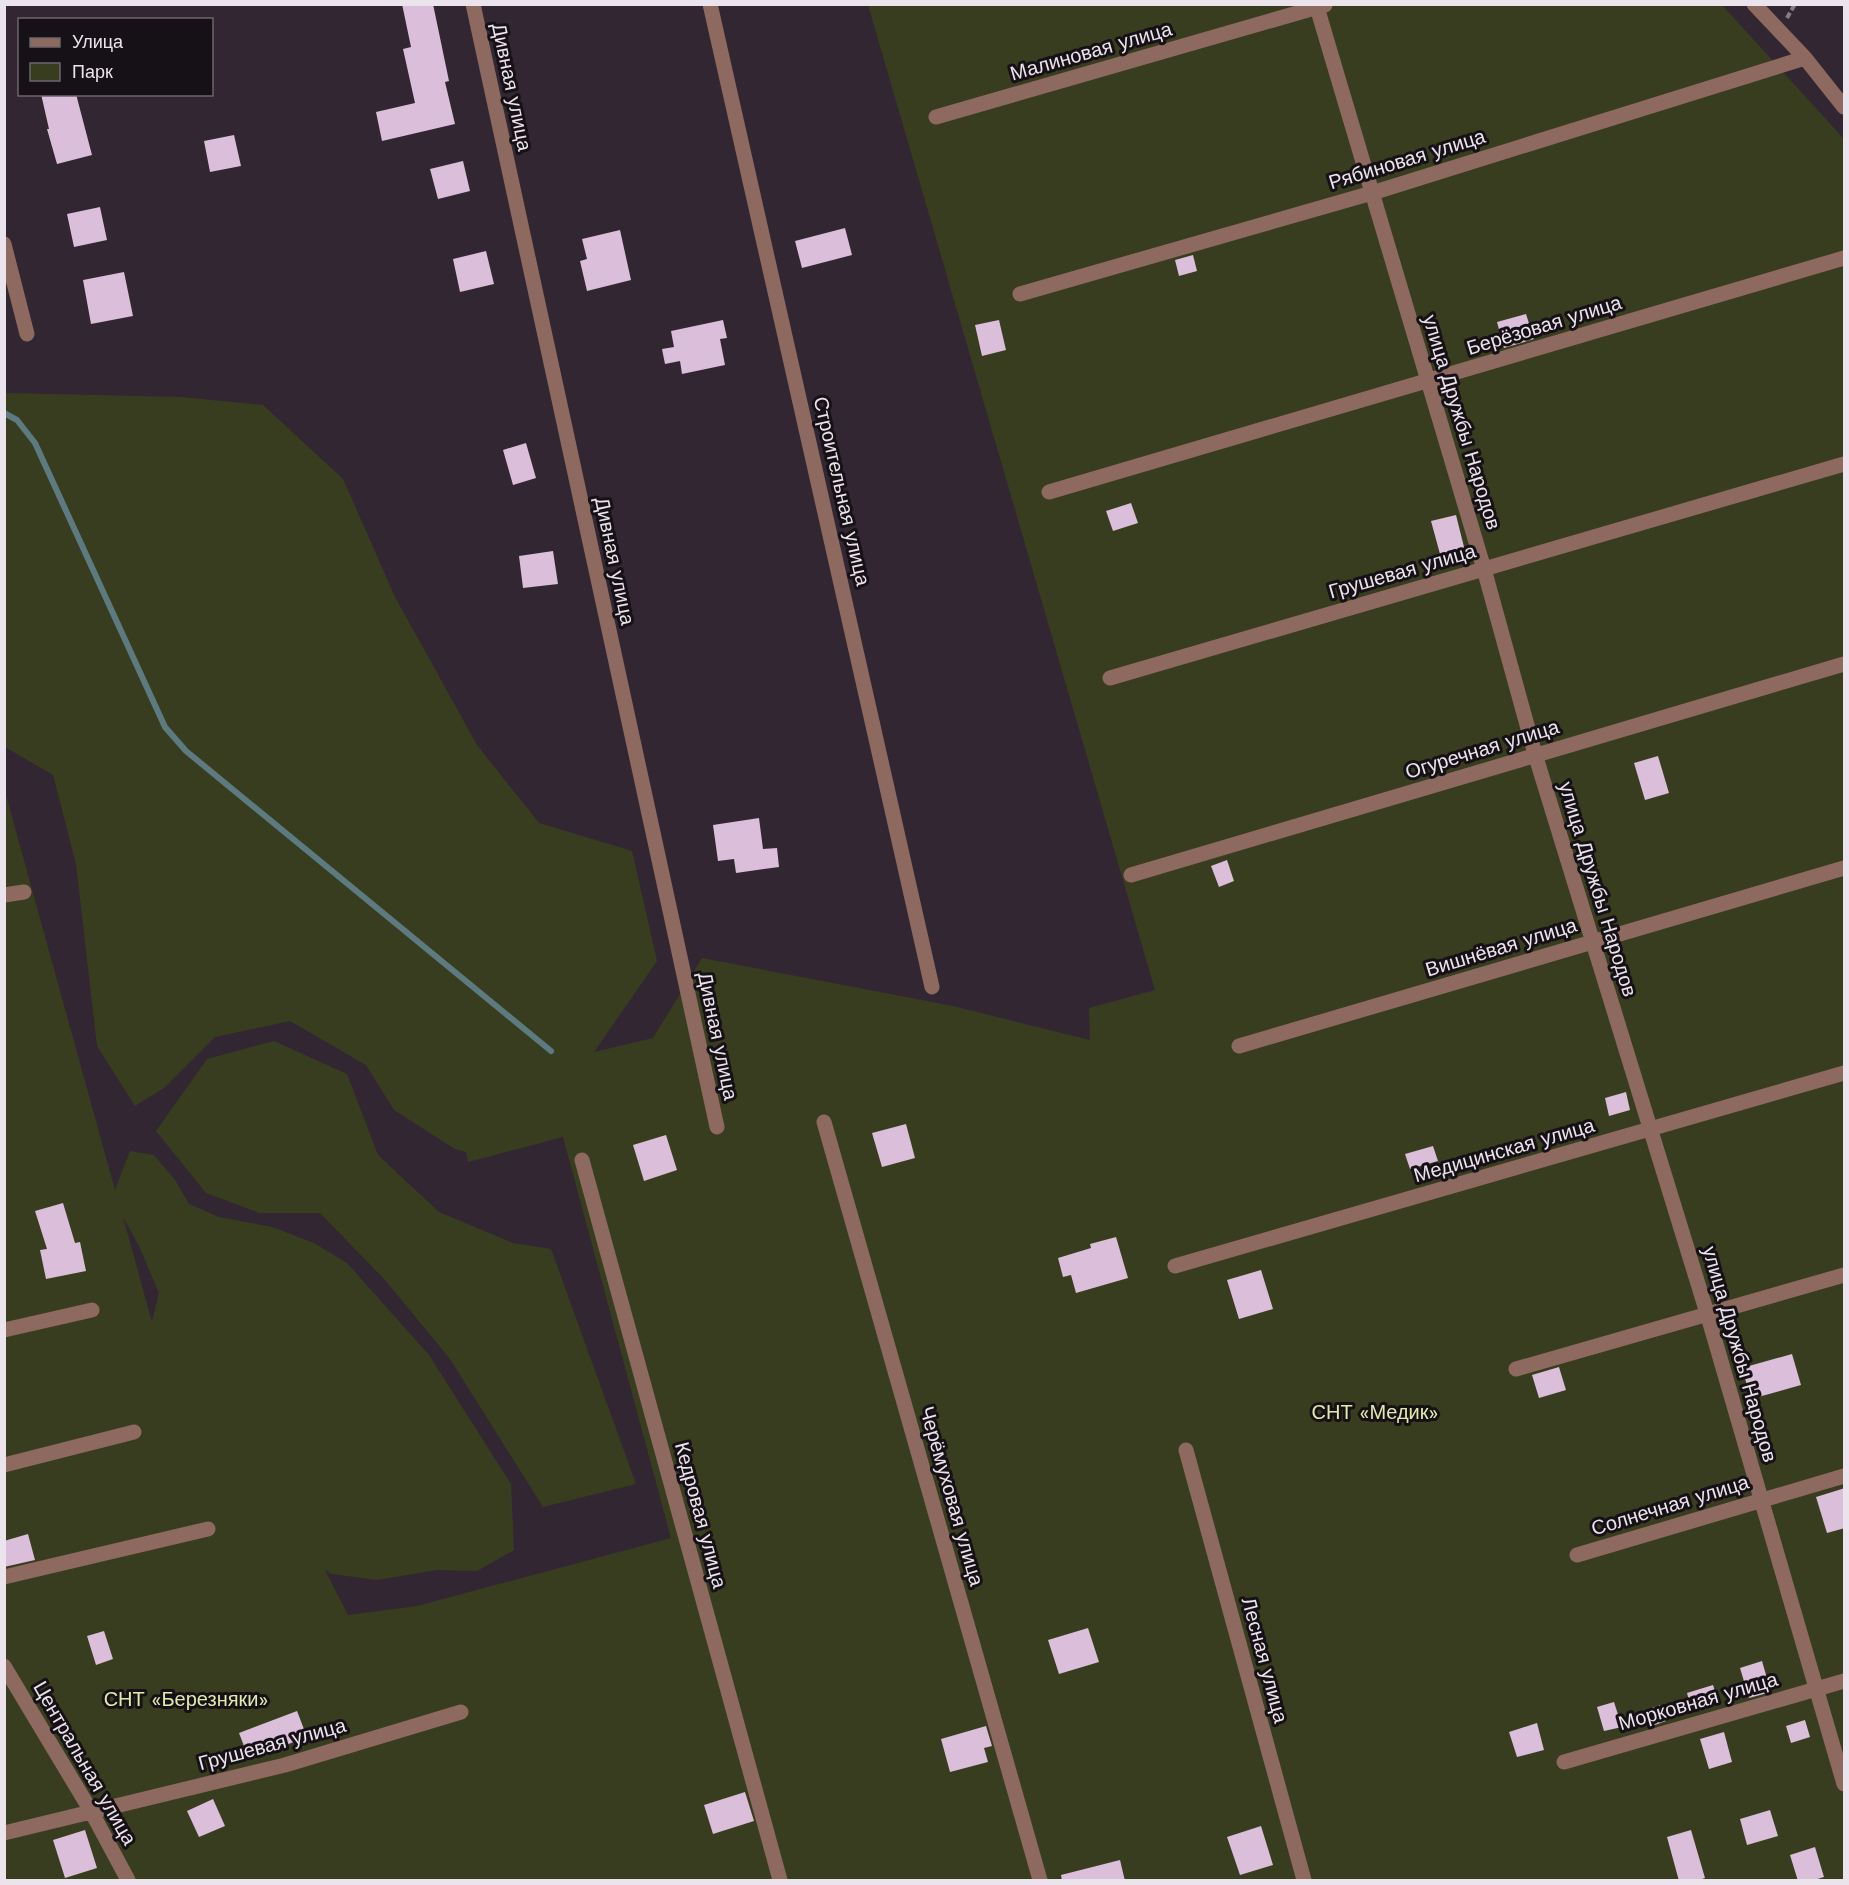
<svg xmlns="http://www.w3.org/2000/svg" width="1849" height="1885" viewBox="0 0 1849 1885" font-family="'Work Sans',sans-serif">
<rect width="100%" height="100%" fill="#322632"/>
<path fill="#393d1f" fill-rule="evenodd" d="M 868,5 L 1722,5 L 1844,139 L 1844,1880 L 5,1880 L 4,788 L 115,1190 L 130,1151 L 154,1155 L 175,1180 L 189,1204 L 219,1217 L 272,1227 L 314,1243 L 347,1263 L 429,1355 L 511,1484 L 514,1550 L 477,1571 L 437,1570 L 377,1580 L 332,1574 L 325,1570 L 348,1615 L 417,1606 L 671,1538 L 563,1137 L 468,1162 L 466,1152 L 455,1149 L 394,1110 L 366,1065 L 290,1021 L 215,1037 L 164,1088 L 135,1106 L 97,1046 L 76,864 L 53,775 L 5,747 L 5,393 L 180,397 L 263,405 L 343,479 L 395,597 L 477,745 L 539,823 L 632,851 L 657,961 L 594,1052 L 653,1038 L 702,958 L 953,1006 L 1090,1040 L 1089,1008 L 1155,990 ZM 123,1217 L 139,1246 L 159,1293 L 152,1322 Z
M 274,1041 L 347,1074 L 378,1155 L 439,1212 L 513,1243 L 551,1249 L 636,1484 L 543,1507 L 450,1359 L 385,1280 L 320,1213 L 259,1213 L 206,1193 L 156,1131 L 207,1059 Z"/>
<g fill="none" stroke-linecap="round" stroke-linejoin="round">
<path stroke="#5c7a80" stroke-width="6" d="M 4,413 L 17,420 L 35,443 L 165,727 L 186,751 L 551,1051"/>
</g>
<path fill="#dbbeda" d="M 402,4 L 433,4 L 449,81 L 445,82 L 455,124 L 382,141 L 376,112 L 415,103 L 403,49 L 411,47 Z
M 41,94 L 76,94 L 92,155 L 57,164 L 47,129 L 49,129 Z
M 234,135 L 241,166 L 210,172 L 204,141 Z
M 463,161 L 470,191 L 438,199 L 430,169 Z
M 100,207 L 107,240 L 74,247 L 67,214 Z
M 845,228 L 852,255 L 802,268 L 795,241 Z
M 620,230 L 631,280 L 587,291 L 580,261 L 587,259 L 582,239 Z
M 486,251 L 494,284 L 460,292 L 453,259 Z
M 1193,255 L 1197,271 L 1179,276 L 1175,260 Z
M 124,272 L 133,316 L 91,324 L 83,280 Z
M 1526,314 L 1534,339 L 1504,348 L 1497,322 Z
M 723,320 L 727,338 L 720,339 L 725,365 L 682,374 L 680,361 L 665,364 L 662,349 L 674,347 L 671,331 Z
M 999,320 L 1006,350 L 982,356 L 975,325 Z
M 526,443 L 536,478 L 513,485 L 503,450 Z
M 1131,503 L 1138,523 L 1113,531 L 1106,511 Z
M 1456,515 L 1467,559 L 1443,565 L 1431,521 Z
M 553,551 L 558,584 L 523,588 L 519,556 Z
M 1658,756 L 1669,793 L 1645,800 L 1634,763 Z
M 759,818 L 763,849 L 777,848 L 779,867 L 736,873 L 734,859 L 718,861 L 713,825 Z
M 1227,860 L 1234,881 L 1219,887 L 1211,866 Z
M 1626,1092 L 1630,1110 L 1609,1116 L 1605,1098 Z
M 906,1124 L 915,1158 L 882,1167 L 872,1133 Z
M 666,1135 L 677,1170 L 644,1181 L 633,1145 Z
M 1433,1146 L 1438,1161 L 1410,1169 L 1405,1154 Z
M 63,1203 L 75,1243 L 80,1242 L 86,1271 L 46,1279 L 40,1250 L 47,1249 L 35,1211 Z
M 1116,1237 L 1128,1278 L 1076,1293 L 1071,1275 L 1063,1277 L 1058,1258 L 1091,1248 L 1090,1244 Z
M 1261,1270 L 1273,1309 L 1239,1319 L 1227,1280 Z
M 1792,1354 L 1801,1385 L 1751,1399 L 1742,1368 Z
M 1559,1367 L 1566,1390 L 1539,1398 L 1532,1375 Z
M 1845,1488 L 1845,1528 L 1827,1533 L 1816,1497 Z
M 28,1534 L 35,1560 L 4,1567 L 4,1541 Z
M 1088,1628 L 1099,1662 L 1059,1674 L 1048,1640 Z
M 104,1631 L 113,1659 L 96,1665 L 87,1636 Z
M 1762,1661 L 1771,1692 L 1749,1698 L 1740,1668 Z
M 1713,1685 L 1718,1700 L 1691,1708 L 1687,1693 Z
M 1614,1702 L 1622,1727 L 1604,1731 L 1597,1707 Z
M 1661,1705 L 1666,1721 L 1649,1727 L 1644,1710 Z
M 297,1711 L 307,1737 L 249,1759 L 239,1733 Z
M 1805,1720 L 1810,1737 L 1791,1743 L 1786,1726 Z
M 1537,1723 L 1544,1750 L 1517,1757 L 1509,1732 Z
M 986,1726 L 992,1746 L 984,1748 L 988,1762 L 950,1772 L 941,1739 Z
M 1724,1732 L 1732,1762 L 1709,1769 L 1700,1739 Z
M 745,1792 L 754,1821 L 713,1834 L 704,1805 Z
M 213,1799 L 225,1826 L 199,1837 L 187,1811 Z
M 1770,1810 L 1778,1836 L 1747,1845 L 1740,1819 Z
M 1261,1826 L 1273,1865 L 1240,1875 L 1227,1837 Z
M 85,1830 L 97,1868 L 65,1878 L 53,1840 Z
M 1691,1830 L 1705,1878 L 1696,1881 L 1679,1881 L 1667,1837 Z
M 1815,1847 L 1824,1877 L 1811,1881 L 1798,1881 L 1790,1855 Z
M 1120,1860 L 1125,1881 L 1062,1881 L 1061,1875 Z"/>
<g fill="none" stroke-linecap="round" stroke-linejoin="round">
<path stroke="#867c86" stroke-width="4" stroke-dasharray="6 3" stroke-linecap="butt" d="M 1787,18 L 1795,4"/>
<path stroke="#8d695f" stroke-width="15" d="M 473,4 L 717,1127
M 710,4 L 932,987
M 1316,4 L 1484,569 L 1535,754 L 1707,1313 L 1844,1784
M 1754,4 L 1805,58 L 1844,107
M 936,117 L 1325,5
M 4,244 L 27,334
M 1020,294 L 1372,193 L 1805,58
M 1049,492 L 1844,258
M 1110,678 L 1844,464
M 1131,875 L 1844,664
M 4,895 L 24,892
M 1239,1046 L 1844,868
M 824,1122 L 1040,1880
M 582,1160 L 780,1880
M 1175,1266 L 1844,1073
M 4,1330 L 92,1310
M 1516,1369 L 1844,1275
M 1186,1450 L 1304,1880
M 4,1465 L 134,1432
M 1577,1555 L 1844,1476
M 4,1577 L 208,1529
M 4,1666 L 91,1811 L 128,1880
M 1564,1762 L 1844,1681
M 4,1833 L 285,1765 L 461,1712"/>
</g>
<g text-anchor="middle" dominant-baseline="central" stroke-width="6" stroke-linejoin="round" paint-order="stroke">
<g font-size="20" fill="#ece4ec" stroke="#161116">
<text transform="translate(1091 51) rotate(-16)">Малиновая улица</text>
<text transform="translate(512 87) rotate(78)">Дивная улица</text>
<text transform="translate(1407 159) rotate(-17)">Рябиновая улица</text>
<text transform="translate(1544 325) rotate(-17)">Берёзовая улица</text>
<text transform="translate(1462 422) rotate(73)">улица Дружбы Народов</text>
<text transform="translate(842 491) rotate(77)">Строительная улица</text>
<text transform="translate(615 561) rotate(78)">Дивная улица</text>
<text transform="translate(1402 571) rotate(-16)">Грушевая улица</text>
<text transform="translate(1482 749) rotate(-17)">Огуречная улица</text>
<text transform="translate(1598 889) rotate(73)">улица Дружбы Народов</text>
<text transform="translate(1501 947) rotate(-17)">Вишнёвая улица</text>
<text transform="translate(718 1036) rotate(78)">Дивная улица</text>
<text transform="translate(1504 1150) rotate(-16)">Медицинская улица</text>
<text transform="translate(1740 1354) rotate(74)">улица Дружбы Народов</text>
<text transform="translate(952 1496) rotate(74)">Черёмуховая улица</text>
<text transform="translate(1670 1505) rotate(-17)">Солнечная улица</text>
<text transform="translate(701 1515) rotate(75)">Кедровая улица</text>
<text transform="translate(1265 1660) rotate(75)">Лесная улица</text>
<text transform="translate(1698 1701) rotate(-16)">Морковная улица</text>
<text transform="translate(272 1744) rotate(-15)">Грушевая улица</text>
<text transform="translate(85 1763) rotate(60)">Центральная улица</text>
</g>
<g font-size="20" fill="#e1eaac" stroke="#161116">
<text x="1375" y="1412">СНТ «Медик»</text>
<text x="186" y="1699">СНТ «Березняки»</text>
</g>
</g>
<rect width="1849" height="1885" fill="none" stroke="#ece4ec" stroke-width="12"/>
<rect x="18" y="18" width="195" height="78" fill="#161116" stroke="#6c656c" stroke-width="1.5"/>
<rect x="30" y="38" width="30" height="9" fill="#8d695f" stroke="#6c656c" stroke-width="1.5"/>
<text x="72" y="48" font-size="18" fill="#ece4ec">Улица</text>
<rect x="30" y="63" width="30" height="18" fill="#393d1f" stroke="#6c656c" stroke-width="1.5"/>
<text x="72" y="78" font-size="18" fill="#ece4ec">Парк</text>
</svg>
